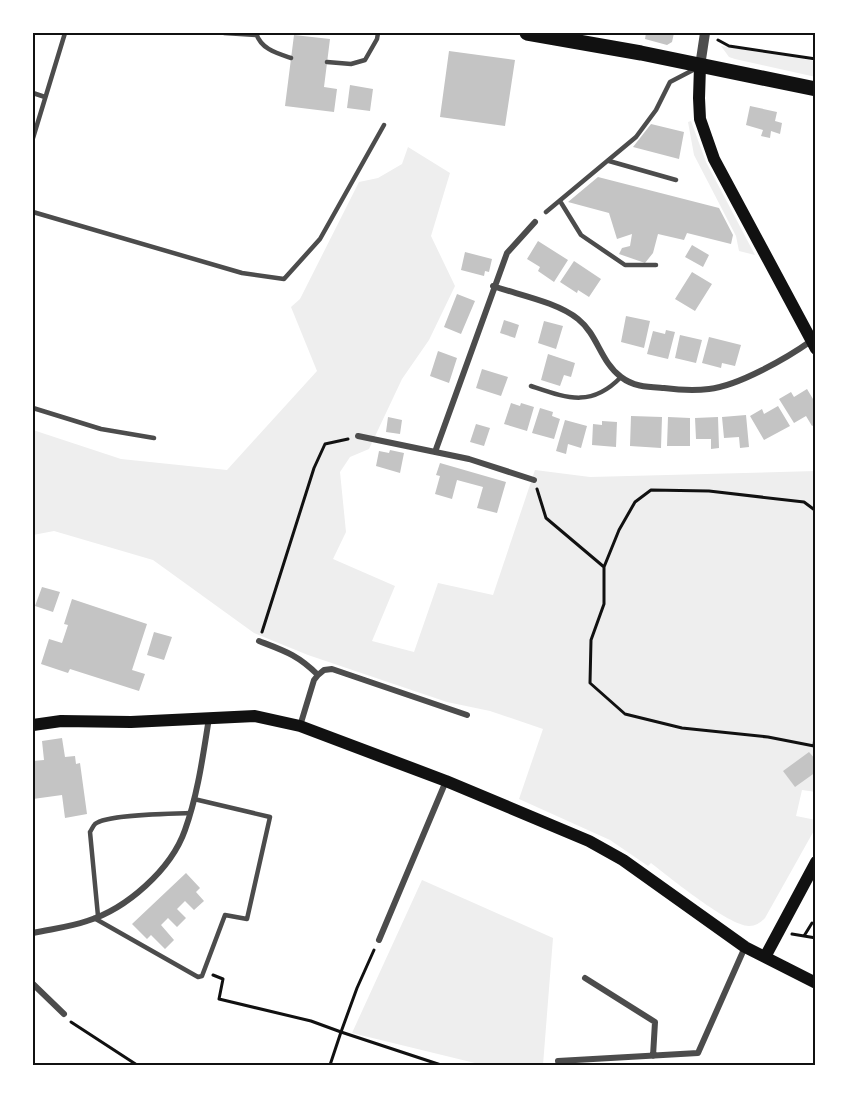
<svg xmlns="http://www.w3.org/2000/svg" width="849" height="1098" viewBox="0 0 849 1098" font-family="'IBM Plex Serif',serif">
<rect width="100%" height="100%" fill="#fff"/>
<path fill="#eee" d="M 721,46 L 816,61 L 816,77 L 735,59 L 729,57 Z
M 691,121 L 706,162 L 755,255 L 739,251 L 736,236 L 694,155 L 688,122 Z
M 408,147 L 450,173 L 431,236 L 455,286 L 429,340 L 402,379 L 369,449 L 350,457 L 340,472 L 346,532 L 333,559 L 395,586 L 372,641 L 414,652 L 438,583 L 493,595 L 535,470 L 590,477 L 816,471 L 816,792 L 802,790 L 796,816 L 816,820 L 816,827 L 765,918 C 761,922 756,926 749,926 C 729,926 669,877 651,863 L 648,866 L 610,840 L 519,799 L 543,729 L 490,711 L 447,702 L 308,655 L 254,633 L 153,560 L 54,531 L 33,535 L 33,430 L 121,459 L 227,470 L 317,371 L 291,307 L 300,299 L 359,182 L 378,178 L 402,164 Z
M 422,880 L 553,938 L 543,1065 L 483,1065 L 352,1033 Z"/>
<path fill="#c4c4c4" d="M 646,33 L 674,33 L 672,42 L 667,45 L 645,39 Z
M 294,35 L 330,39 L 324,87 L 337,89 L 334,112 L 285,106 Z
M 449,51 L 515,60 L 505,126 L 440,117 Z
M 350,85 L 373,89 L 370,111 L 347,108 Z
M 750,106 L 777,112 L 775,121 L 782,123 L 780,134 L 771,131 L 770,138 L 761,136 L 763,130 L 746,125 Z
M 651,124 L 684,132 L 679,159 L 633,147 Z
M 598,177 L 719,208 L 733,235 L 731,244 L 687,233 L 684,240 L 658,234 L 653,253 L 645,263 L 619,254 L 622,248 L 630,246 L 632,234 L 617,239 L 609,213 L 568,202 Z
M 538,241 L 568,260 L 554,282 L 538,271 L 540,267 L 527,259 Z
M 692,245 L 709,255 L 703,267 L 685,257 Z
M 465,252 L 492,259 L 489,272 L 485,271 L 484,276 L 461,270 Z
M 574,261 L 601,279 L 589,297 L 578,290 L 577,293 L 560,282 Z
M 692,272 L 712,284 L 695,311 L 675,299 Z
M 457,294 L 475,301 L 461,334 L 444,327 Z
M 626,316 L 650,321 L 644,348 L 621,342 Z
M 504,320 L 519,325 L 515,338 L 500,333 Z
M 544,321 L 563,326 L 556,349 L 538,343 Z
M 666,330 L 675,332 L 668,359 L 647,354 L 653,331 L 665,334 Z
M 680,335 L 702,340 L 696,363 L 675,358 Z
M 709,337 L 741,345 L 735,366 L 722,363 L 721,368 L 702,363 Z
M 438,351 L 457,358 L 449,383 L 430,376 Z
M 548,354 L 575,363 L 571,377 L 564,375 L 560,386 L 541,380 Z
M 482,369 L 508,377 L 501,396 L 476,388 Z
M 807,389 L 816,404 L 816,424 L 812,426 L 806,416 L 794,423 L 779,399 L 791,392 L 794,397 Z
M 511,403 L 520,406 L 521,403 L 534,407 L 527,431 L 504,424 Z
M 778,406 L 790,426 L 764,440 L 750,416 L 762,409 L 764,414 Z
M 540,408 L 553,412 L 552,416 L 560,419 L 554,439 L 532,433 Z
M 746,415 L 749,447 L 740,448 L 739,437 L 724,438 L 722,417 Z
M 631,416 L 662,417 L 661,448 L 630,446 Z
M 388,417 L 402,420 L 400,434 L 386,432 Z
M 668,417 L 690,418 L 690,446 L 667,446 Z
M 718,417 L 719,448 L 711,449 L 711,439 L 696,439 L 695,418 Z
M 565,420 L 587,426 L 581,448 L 568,444 L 566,454 L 556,451 Z
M 602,421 L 617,422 L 616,447 L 592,445 L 593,424 L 602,425 Z
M 476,424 L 490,428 L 484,446 L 470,442 Z
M 390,450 L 404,453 L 400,473 L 376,466 L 379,451 L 389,453 Z
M 440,463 L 506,482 L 497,513 L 477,508 L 483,487 L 457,480 L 452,499 L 435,494 L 440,476 L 436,475 Z
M 42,587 L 60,592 L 53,612 L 35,606 Z
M 72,599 L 147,624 L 132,670 L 145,674 L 139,691 L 70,669 L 68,673 L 41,664 L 49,639 L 62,643 L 68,625 L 64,624 Z
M 154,632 L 172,637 L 164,660 L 147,655 Z
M 62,738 L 65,757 L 75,756 L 76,764 L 80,763 L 87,814 L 65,818 L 62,795 L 33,799 L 33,761 L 44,760 L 42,741 Z
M 809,752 L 816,760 L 816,772 L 795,787 L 783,771 Z
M 186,873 L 200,888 L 196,892 L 204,901 L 194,910 L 185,901 L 177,909 L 186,918 L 177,927 L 168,918 L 161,925 L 174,940 L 165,949 L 151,935 L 147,939 L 132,924 Z"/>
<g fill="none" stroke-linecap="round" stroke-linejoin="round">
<path stroke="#111" stroke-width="3" d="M 718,40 L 729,46 L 816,59
M 537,489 L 546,518 L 604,567
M 816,511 L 804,502 L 709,491 L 651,490 L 635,502 L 619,530 L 604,567 L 604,604 L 591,640 L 590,683 L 625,714 L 682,728 L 768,737 L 814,746 L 816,748
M 262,632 L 314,468 L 325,444 L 348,439
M 814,746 L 816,726
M 792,934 L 816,938
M 804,936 L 812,923
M 374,950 L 357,988 L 341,1032 L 441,1065
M 213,975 L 223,979 L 219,999 L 311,1021 L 341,1032 L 330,1065
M 71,1022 L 137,1065"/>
<path stroke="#4c4c4c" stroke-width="4.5" d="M 224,33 L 256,35
M 256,33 C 261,49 276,53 291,58
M 327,62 L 351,64 L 365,60 L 377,39 L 378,33
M 33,93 L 45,97
M 33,138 L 65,33
M 609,161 L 676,180
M 560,201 L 581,235 L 625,265 L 656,265
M 33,212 L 242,273 L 284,279 L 320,239 L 384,125
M 546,212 L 636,137 L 656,110 L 670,82 L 695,69
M 531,386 C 567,398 591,408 621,377
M 33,408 L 101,429 L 154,438
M 98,916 L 90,832 C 92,829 93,826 95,824 C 107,814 172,814 190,813
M 94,918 L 198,977 L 202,976 L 225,915 L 247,919 L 270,817 L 194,799"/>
<path stroke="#4c4c4c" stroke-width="6" d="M 493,286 C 519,295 557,302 578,319 C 598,335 600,361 621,377 C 634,387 648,387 664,388 C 679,390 694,391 709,389 C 738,386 787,358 811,341
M 358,436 L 469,459 L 534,480
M 435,452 L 507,253 L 535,222
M 259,641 C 285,651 298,655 318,675 L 324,670 L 332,669 L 467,715
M 300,726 L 314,680 L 318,675
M 33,933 C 51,929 70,927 87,921 C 126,909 171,870 185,830 C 198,794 203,755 209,718
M 379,940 L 446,781
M 585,978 L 655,1022 L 653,1056
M 33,984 L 64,1014
M 558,1061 L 698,1053 L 745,947"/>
<path stroke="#4c4c4c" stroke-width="10" d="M 700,66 L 705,33"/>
<path stroke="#111" stroke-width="12" d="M 700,66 L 699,98 L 700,119 L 714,159 L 816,349
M 33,725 L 61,721 L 131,722 L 255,716 L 300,726 L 446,781 L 589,841 L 623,860 L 745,947 L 816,983
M 765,957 L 816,862"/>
<path stroke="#111" stroke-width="15" d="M 527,33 L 641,53 L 816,89"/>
</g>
<rect width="849" height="1098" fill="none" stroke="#ffffff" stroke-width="69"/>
<rect x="34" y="34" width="780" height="1030" fill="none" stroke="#111" stroke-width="2"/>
</svg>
